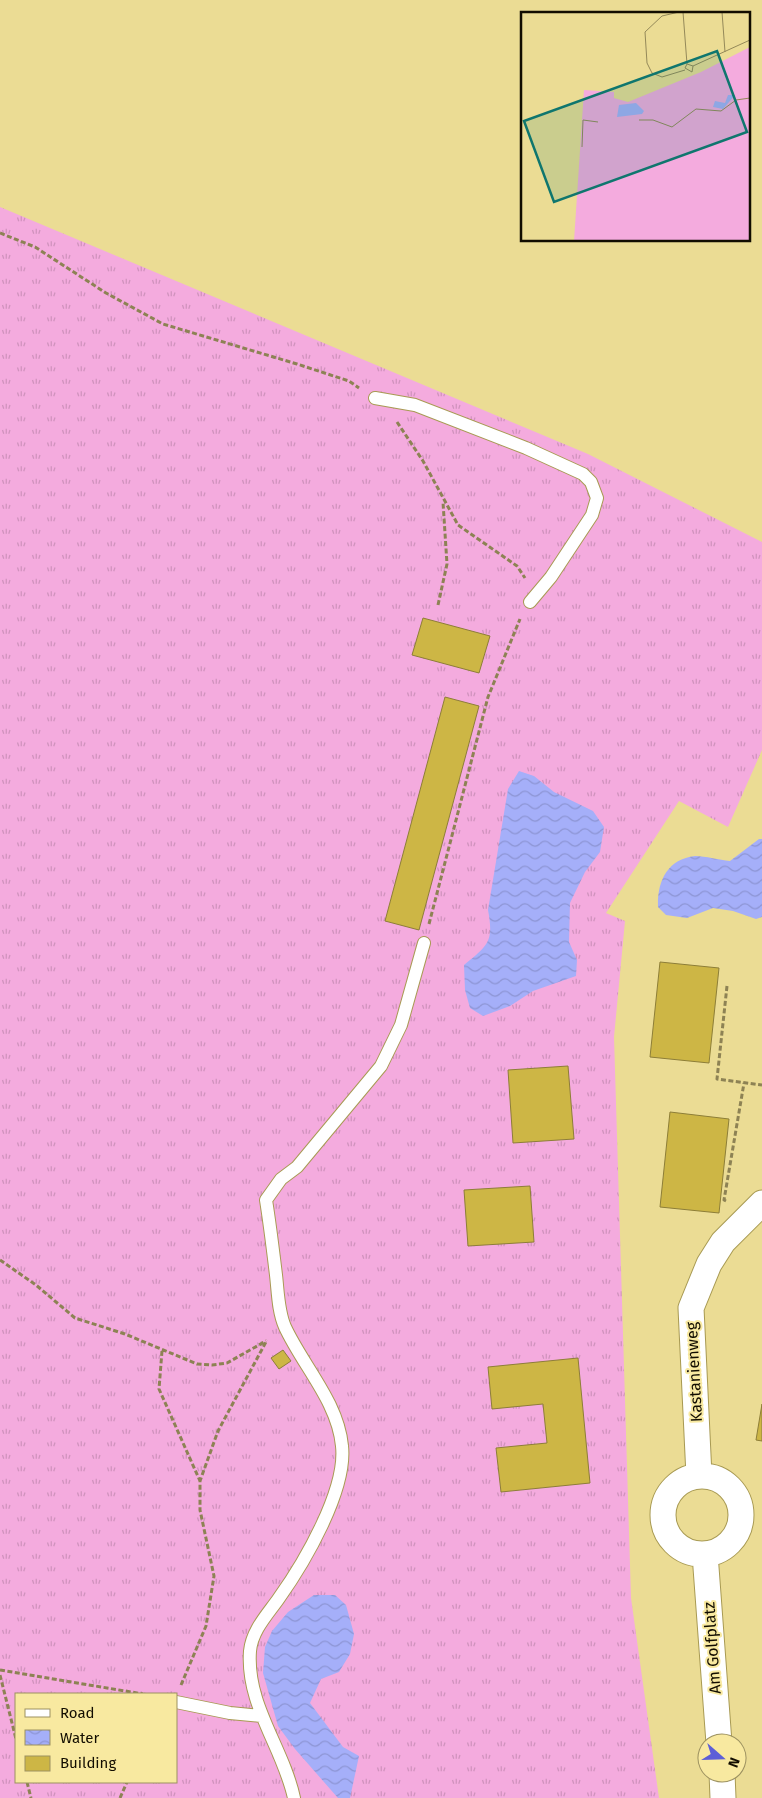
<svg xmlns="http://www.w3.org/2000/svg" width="762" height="1798" viewBox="0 0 762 1798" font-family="'Fira Sans',sans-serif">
<defs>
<pattern id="grass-tufts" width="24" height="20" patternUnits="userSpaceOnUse" patternTransform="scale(1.25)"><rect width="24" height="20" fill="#f4abde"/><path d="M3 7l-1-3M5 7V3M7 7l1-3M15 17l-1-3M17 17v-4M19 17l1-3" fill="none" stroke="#d092bd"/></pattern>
<pattern id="water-waves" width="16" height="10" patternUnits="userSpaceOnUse" patternTransform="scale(1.25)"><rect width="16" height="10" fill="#a5aff9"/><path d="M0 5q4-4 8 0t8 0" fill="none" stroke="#8d95d4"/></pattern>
</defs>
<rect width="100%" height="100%" fill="#ebdc94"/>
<path fill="url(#grass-tufts)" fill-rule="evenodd" d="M 0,207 L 588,454 L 762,542 L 762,750 L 728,827 L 679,801 L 606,913 L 625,921 L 614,1037 L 631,1598 L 659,1798 L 0,1798 ZM 16,1694 L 176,1694 L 176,1782 L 16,1782 Z"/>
<path fill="url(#water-waves)" d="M 519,771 L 534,776 L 554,792 L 593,811 L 604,827 L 600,852 L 585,872 L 570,903 L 569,942 L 577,960 L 576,976 L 533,991 L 510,1006 L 483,1016 L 470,1008 L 465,990 L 464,965 C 488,945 494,942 488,910 L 508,789 Z
M 759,839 L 762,839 L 762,917 L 756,919 L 733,911 L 713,908 L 687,918 L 666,915 L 658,907 C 657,882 667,859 695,856 C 706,856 719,860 730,861 Z
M 314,1595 L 335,1595 L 346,1605 L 354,1634 L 350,1654 L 339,1672 L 321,1679 L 310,1703 L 343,1747 L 359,1756 L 350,1798 L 338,1798 L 295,1749 L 278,1726 L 263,1673 L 265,1647 L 272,1631 L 288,1612 Z"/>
<path fill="#cdb645" stroke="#8d7e38" d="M 423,618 L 490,636 L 479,673 L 412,655 Z
M 445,697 L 479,706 L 419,930 L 385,921 Z
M 660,962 L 719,968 L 709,1063 L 650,1057 Z
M 568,1066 L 574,1139 L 513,1143 L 508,1070 Z
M 670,1112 L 729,1119 L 719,1213 L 660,1207 Z
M 530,1186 L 534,1242 L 468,1246 L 464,1190 Z
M 283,1350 L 291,1361 L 279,1369 L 271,1358 Z
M 578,1358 L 590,1483 L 501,1492 L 496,1448 L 547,1443 L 543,1404 L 492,1409 L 488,1367 Z
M 762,1404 L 762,1441 L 756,1440 Z"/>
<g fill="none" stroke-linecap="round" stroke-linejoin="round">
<defs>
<path id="service" d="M 375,398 L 415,405 L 526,448 L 583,474 L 591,482 L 597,498 L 592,515 L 551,577 L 530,602
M 176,1702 L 230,1713 L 261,1716
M 294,1798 C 283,1747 246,1705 250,1651 C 252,1630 268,1614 279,1598 C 304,1563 347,1490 342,1446 C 338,1402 303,1366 285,1327 C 278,1311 278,1292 276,1275 C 273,1250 270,1225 266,1200 L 281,1179 L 297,1167 L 381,1066 L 401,1025 L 424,943"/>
<path id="minor" d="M 699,1476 L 691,1308 L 709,1264 L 723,1242 L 762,1203
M663 1515a39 39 0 1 1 78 0a39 39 0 1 1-78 0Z
M 705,1554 L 719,1743
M 722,1773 L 723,1798"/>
</defs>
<use href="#service" stroke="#a89a53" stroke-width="14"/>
<use href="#minor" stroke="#a89a53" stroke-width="27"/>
<path stroke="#8d8254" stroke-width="3" stroke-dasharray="5 2.5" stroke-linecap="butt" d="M 0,233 L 35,247 L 106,293 L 163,324 L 297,364 L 349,381 L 359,388
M 397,422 L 423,461 L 458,525 L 517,566 L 525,578
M 438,605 L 447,564 L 443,502
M 429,924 L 488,697 L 520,619
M 727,986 L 717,1079 L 762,1085
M 726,1201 L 724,1200 L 744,1083
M 0,1260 L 36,1285 L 75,1318 L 125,1334 L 197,1364 L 212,1365 L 227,1363 L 266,1341
M 162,1351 L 159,1389 L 200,1481
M 0,1670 L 143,1694
M 0,1675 L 16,1739
M 181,1685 L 206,1626 L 214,1576 L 200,1510 L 200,1481 L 218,1431 L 267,1340
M 27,1782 L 31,1798
M 120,1798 L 127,1782"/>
<use href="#service" stroke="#fff" stroke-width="12"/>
<use href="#minor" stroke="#fff" stroke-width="25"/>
</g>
<g text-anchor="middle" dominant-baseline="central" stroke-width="4" stroke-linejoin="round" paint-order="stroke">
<g font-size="16" fill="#120d00" stroke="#f8e9a0">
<text transform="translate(694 1372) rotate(-93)">Kastanienweg</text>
<text transform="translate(712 1648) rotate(-94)">Am Golfplatz</text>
</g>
</g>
<g transform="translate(521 12)">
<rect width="229" height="229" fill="#ebdc94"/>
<path d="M 229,35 L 229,229 L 53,229 L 63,78 L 93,80 L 93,86 L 107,90 L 180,60 Z" fill="#f4abde"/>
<path d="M 207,83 L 214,83 L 202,97 L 192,95 L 194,89 L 204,91 ZM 115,91 L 123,99 L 121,102 L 96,105 L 98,93 Z" fill="#a5aff9"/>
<path fill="none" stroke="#948959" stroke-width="1" d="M 158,0 L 141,4 L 124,20 L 126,51 L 131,61 L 141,65 L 164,58M 162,0 L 166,52 L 164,56 L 171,60 L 172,54 L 166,52M 201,0 L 204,40M 172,54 L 229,28M 118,108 L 132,108 L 151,115 L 175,97 L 200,99 L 215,88 L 229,86M 61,135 L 62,108 L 77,110"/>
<path fill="#0f766e" fill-opacity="0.15" stroke="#0f766e" stroke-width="2.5" d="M 196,39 L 226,120 L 33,190 L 3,109 Z"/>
<rect width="229" height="229" fill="none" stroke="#120d00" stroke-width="2.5"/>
</g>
<rect x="15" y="1693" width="162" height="90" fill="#f8e9a0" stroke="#9c9160"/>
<rect x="25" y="1709" width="25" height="8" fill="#ffffff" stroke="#9c9160"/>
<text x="60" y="1718" font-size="15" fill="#120d00">Road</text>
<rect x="25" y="1730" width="25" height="15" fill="url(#water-waves)" stroke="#9c9160"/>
<text x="60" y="1743" font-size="15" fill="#120d00">Water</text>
<rect x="25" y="1756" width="25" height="15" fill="#cdb645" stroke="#9c9160"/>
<text x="60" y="1768" font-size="15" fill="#120d00">Building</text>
<g transform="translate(722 1758) rotate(110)"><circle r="24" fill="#f8e9a0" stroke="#9c9160"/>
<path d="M0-4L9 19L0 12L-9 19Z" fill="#5d5fd7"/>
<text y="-8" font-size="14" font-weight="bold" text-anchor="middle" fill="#120d00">N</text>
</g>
</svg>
